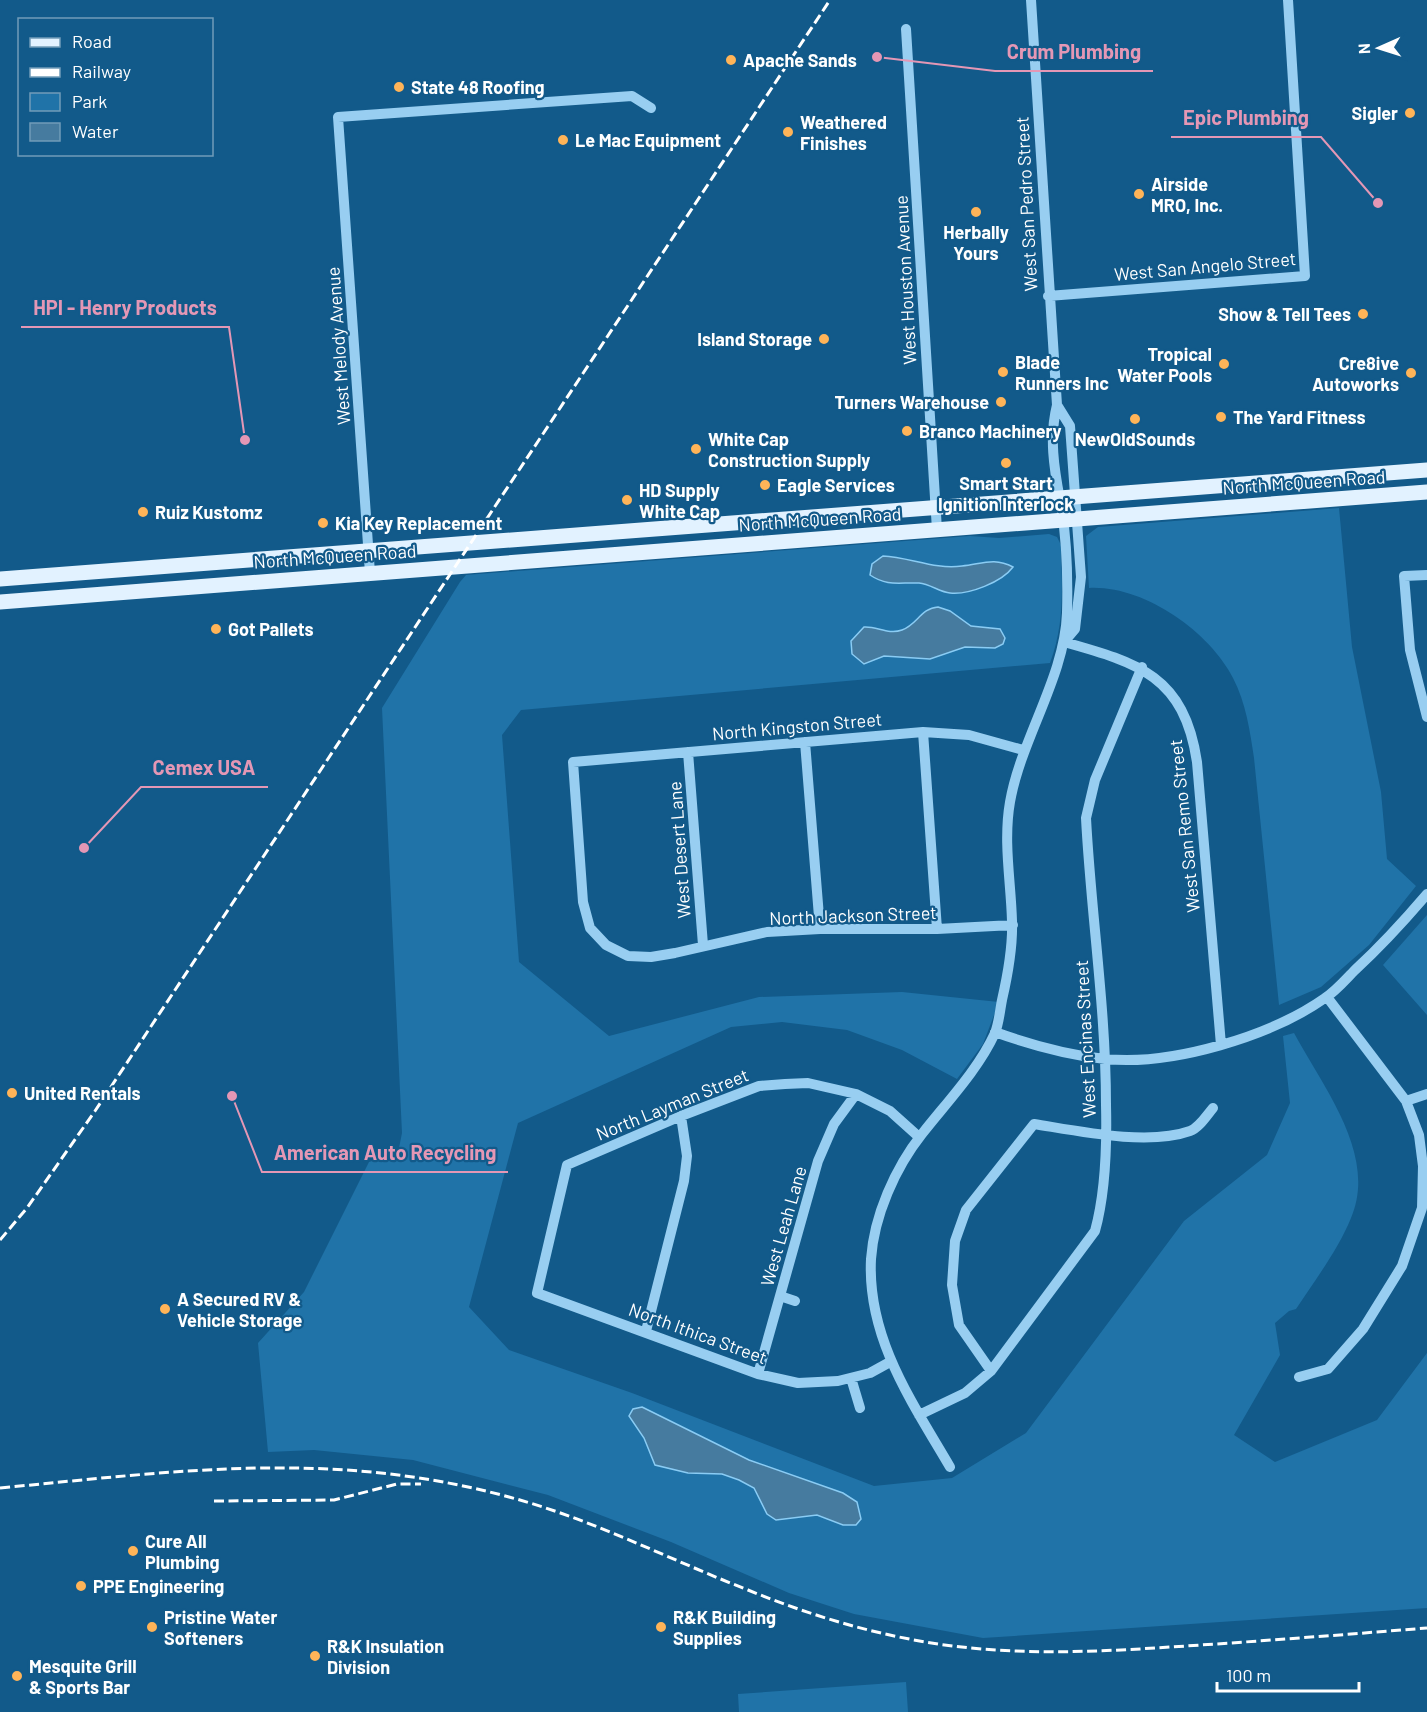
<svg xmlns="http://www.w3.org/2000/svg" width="1427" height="1712" viewBox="0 0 1427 1712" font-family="Barlow,sans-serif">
<rect width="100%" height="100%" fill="#125a8a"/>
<path fill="#2073a8" d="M 1339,508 L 1352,647 L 1381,792 L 1387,859 L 1416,886 L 1369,945 L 1321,987 L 1279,1005 L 1254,758 C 1250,731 1246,703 1233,678 C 1209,631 1143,585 1089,588 L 1086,536 L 1098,527 Z
M 1049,534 L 1057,537 L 1061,545 C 1062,587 1065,623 1050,663 L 521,710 L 502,735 L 519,962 L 609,1036 L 759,997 L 902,992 L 999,1002 L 983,1044 L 957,1079 L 902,1050 L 847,1030 L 782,1022 L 731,1027 L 518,1123 L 469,1307 L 509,1350 L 632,1393 L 874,1486 L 952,1478 L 1026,1433 L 1184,1221 L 1267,1155 L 1290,1103 L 1283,1036 L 1294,1033 C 1323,1087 1378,1155 1351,1218 C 1338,1250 1315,1280 1296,1309 L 1289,1311 L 1275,1323 L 1280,1355 L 1234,1435 L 1275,1462 L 1377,1420 L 1427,1353 L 1427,1608 L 983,1638 L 854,1614 L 789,1593 L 671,1542 L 548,1495 L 413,1460 L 314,1450 L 268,1452 L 258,1343 L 304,1292 L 369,1162 L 398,1153 L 402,1133 L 382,708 L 460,582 L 466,575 L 970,536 L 999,538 Z
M 1427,915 L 1427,1015 L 1383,965 Z
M 906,1682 L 908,1712 L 739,1712 L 738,1694 Z"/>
<path fill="#467b9f" stroke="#8accf4" stroke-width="1.5" d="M 883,556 C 909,557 935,570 962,566 C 982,564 994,557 1013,567 C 1002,582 969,595 950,593 C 940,592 930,584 919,583 C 900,582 888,587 870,575 L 872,564 Z
M 938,607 L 950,611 L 971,626 L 1000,629 L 1005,638 L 1003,644 L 995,648 L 965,647 L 930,659 L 884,656 L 864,664 L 852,654 L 851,641 L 864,627 C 877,626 888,635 902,630 C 917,625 921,608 938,607 Z
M 642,1407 L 749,1460 L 843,1493 L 857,1502 L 861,1519 L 856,1525 L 843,1525 L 817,1515 L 776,1520 L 767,1514 L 754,1488 L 739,1480 L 722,1474 L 688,1473 L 655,1465 L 644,1438 L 629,1416 L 633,1409 Z"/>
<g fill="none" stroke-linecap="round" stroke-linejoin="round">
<path stroke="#98cef1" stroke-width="10" d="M 906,29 L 937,530
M 1048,296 L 1305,276 L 1288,0
M 1057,405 L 1070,426 L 1081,577 L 1075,629 L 1064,642
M 370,573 L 338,117 L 632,96 L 651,108
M 1427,575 L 1404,576 L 1410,650 L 1427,717
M 1064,642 C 1139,663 1184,676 1197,762 L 1221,1045
M 923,732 L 937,929
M 805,742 L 820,929
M 688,752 L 703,945
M 1013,925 L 937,929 L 820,929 L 767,932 L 675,953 L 651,957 L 628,956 L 606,945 L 590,928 L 583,902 L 573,762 L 923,732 L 969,735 L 1023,750
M 995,1032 C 1031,1045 1067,1055 1105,1059 C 1172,1066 1271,1036 1325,998 C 1336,991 1346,979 1355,970 C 1381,946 1404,921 1427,894
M 1406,1101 L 1427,1094
M 780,1296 L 795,1301
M 646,1331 L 684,1181 L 687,1156 L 681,1116
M 890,1362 L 870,1373 L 838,1381 L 798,1383 L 758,1374 L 537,1293 L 567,1165 L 681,1116 L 759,1086 L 785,1084 L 808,1083 L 856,1094 L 890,1111 L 919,1137
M 991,1371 L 959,1325 L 952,1285 L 955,1241 L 966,1210 L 1034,1124 C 1078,1131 1148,1146 1190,1131 C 1199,1128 1207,1115 1213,1108
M 758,1374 L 818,1161 L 834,1124 L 856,1094
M 1299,1377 L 1328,1369 L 1363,1329 L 1402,1266 L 1422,1208 L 1423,1166 L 1419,1135 L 1406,1101 L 1327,997
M 851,1378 L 860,1408
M 919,1415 L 965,1393 L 991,1371 L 1095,1231 C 1106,1191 1107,1146 1106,1105 C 1106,1009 1091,914 1086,818 L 1095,780 L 1142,667
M 950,1467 C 912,1402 867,1338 871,1259 C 874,1216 895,1168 922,1134 C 947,1102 978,1070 995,1033 C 999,1023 1000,1010 1002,1000 C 1008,974 1013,948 1012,921 C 1011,882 1003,842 1010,802 C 1021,739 1065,676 1067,613 C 1068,576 1067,537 1060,500 C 1054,468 1049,437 1057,405 L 1031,0"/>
<path stroke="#e2f2ff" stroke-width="15" d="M 0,579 L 1427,470
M 0,602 L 1427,492"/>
<path stroke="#fff" stroke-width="3" stroke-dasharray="10 4.5" stroke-linecap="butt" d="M 0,1240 L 27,1208 L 95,1111 L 830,0
M 0,1488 C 178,1471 333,1449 509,1497 C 592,1519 668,1559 748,1590 C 809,1615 872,1634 938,1644 C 1026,1657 1112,1651 1201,1645 C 1276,1640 1352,1634 1427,1628
M 214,1501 L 334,1500 L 397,1484 L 421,1484"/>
</g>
<g fill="#ffb458" stroke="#125a8a" stroke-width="2">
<circle cx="731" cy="60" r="6"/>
<circle cx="399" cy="87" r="6"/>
<circle cx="1410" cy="113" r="6"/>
<circle cx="788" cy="132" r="6"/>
<circle cx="563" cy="140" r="6"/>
<circle cx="1139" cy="194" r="6"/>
<circle cx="976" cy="212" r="6"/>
<circle cx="1363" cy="314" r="6"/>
<circle cx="824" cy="339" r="6"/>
<circle cx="1224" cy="364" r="6"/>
<circle cx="1003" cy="372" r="6"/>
<circle cx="1411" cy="373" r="6"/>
<circle cx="1001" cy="402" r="6"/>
<circle cx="1221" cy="417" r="6"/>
<circle cx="1135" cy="419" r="6"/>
<circle cx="907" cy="431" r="6"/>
<circle cx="696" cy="449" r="6"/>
<circle cx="1006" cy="463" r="6"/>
<circle cx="765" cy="485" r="6"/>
<circle cx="627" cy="500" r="6"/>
<circle cx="143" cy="512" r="6"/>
<circle cx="323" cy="523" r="6"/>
<circle cx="216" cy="629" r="6"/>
<circle cx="12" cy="1093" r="6"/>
<circle cx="165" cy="1309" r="6"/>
<circle cx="133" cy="1551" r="6"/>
<circle cx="81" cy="1586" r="6"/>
<circle cx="152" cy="1627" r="6"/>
<circle cx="661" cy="1627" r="6"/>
<circle cx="315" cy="1656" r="6"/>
<circle cx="17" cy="1676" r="6"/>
</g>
<g text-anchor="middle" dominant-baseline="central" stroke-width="4.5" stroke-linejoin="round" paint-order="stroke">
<g font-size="18" font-weight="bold" fill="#fff" stroke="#125a8a" text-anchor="start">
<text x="743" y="60">Apache Sands</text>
<text x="411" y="87">State 48 Roofing</text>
<text x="1398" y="113" text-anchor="end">Sigler</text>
<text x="800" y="122">Weathered<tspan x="800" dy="21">Finishes</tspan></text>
<text x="575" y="140">Le Mac Equipment</text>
<text x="1151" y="184">Airside<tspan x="1151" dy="21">MRO, Inc.</tspan></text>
<text x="976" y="232" text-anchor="middle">Herbally<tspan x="976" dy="21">Yours</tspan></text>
<text x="1351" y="314" text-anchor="end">Show &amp; Tell Tees</text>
<text x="812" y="339" text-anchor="end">Island Storage</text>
<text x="1212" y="354" text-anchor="end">Tropical<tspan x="1212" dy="21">Water Pools</tspan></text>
<text x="1015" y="362">Blade<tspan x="1015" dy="21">Runners Inc</tspan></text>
<text x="1399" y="363" text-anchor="end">Cre8ive<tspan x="1399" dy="21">Autoworks</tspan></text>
<text x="989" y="402" text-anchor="end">Turners Warehouse</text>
<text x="1233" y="417">The Yard Fitness</text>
<text x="919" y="431">Branco Machinery</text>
<text x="708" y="439">White Cap<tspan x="708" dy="21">Construction Supply</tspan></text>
<text x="1135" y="439" text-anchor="middle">NewOldSounds</text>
<text x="1006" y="483" text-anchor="middle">Smart Start<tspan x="1006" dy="21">Ignition Interlock</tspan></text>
<text x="777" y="485">Eagle Services</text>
<text x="639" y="490">HD Supply<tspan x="639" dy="21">White Cap</tspan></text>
<text x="155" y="512">Ruiz Kustomz</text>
<text x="335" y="523">Kia Key Replacement</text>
<text x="228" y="629">Got Pallets</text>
<text x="24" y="1093">United Rentals</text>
<text x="177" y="1299">A Secured RV &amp;<tspan x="177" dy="21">Vehicle Storage</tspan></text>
<text x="145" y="1541">Cure All<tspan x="145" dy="21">Plumbing</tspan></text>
<text x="93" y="1586">PPE Engineering</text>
<text x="164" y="1617">Pristine Water<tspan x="164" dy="21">Softeners</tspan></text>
<text x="673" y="1617">R&amp;K Building<tspan x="673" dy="21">Supplies</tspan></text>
<text x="327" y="1646">R&amp;K Insulation<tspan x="327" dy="21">Division</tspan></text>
<text x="29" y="1666">Mesquite Grill<tspan x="29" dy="21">&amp; Sports Bar</tspan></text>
</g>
<g font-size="18" fill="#fff" stroke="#125a8a">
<text transform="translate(1026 204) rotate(-93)">West San Pedro Street</text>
<text transform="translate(1205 266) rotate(-5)">West San Angelo Street</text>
<text transform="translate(905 280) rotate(-93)">West Houston Avenue</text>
<text transform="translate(338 346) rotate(-94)">West Melody Avenue</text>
<text transform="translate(1304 482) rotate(-4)">North McQueen Road</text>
<text transform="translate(820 519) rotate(-4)">North McQueen Road</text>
<text transform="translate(335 556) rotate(-4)">North McQueen Road</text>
<text transform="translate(797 726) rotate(-5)">North Kingston Street</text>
<text transform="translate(1184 826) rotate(-96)">West San Remo Street</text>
<text transform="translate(679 850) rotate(-94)">West Desert Lane</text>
<text transform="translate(853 915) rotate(-2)">North Jackson Street</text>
<text transform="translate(1085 1039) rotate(-93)">West Encinas Street</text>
<text transform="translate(672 1104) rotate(-22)">North Layman Street</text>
<text transform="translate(783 1226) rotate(-74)">West Leah Lane</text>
<text transform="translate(698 1333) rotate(20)">North Ithica Street</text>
</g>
</g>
<path fill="none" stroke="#e497b5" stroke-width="2" d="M877 57L995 71H1153M1378 203L1321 137H1171M245 440L229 327H21M84 848L141 787H268M232 1096L262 1172H508"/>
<g fill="#e497b5" stroke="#125a8a" stroke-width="2">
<circle cx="877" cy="57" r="6"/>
<circle cx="1378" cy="203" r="6"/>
<circle cx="245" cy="440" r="6"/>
<circle cx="84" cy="848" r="6"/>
<circle cx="232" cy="1096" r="6"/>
</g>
<g font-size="20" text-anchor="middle" font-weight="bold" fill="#e497b5" stroke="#125a8a" stroke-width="4.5" stroke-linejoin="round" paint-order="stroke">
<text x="1074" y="59">Crum Plumbing</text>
<text x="1246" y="125">Epic Plumbing</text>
<text x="125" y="315">HPI - Henry Products</text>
<text x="204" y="775">Cemex USA</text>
<text x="385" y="1160">American Auto Recycling</text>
</g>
<rect x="18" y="18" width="195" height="138" fill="#125a8a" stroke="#719cb9" stroke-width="1.5"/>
<rect x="30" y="38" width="30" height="9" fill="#e2f2ff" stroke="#719cb9" stroke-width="1.5"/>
<text x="72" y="48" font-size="18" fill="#ffffff">Road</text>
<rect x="30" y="68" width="30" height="9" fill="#ffffff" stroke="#719cb9" stroke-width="1.5"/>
<text x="72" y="78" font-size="18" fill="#ffffff">Railway</text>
<rect x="30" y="93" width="30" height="18" fill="#2073a8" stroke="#719cb9" stroke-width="1.5"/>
<text x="72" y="108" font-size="18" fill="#ffffff">Park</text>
<rect x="30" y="123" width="30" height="18" fill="#467b9f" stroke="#719cb9" stroke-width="1.5"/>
<text x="72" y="138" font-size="18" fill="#ffffff">Water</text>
<g transform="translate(1379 48) rotate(267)" stroke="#125a8a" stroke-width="4.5" paint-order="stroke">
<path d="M0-4.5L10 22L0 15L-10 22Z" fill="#ffffff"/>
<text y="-9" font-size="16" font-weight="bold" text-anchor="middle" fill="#ffffff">N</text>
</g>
<path d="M1217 1682v9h142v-9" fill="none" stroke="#ffffff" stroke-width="3"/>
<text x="1226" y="1682" font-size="18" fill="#ffffff" stroke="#125a8a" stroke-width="4.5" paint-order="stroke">100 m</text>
</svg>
